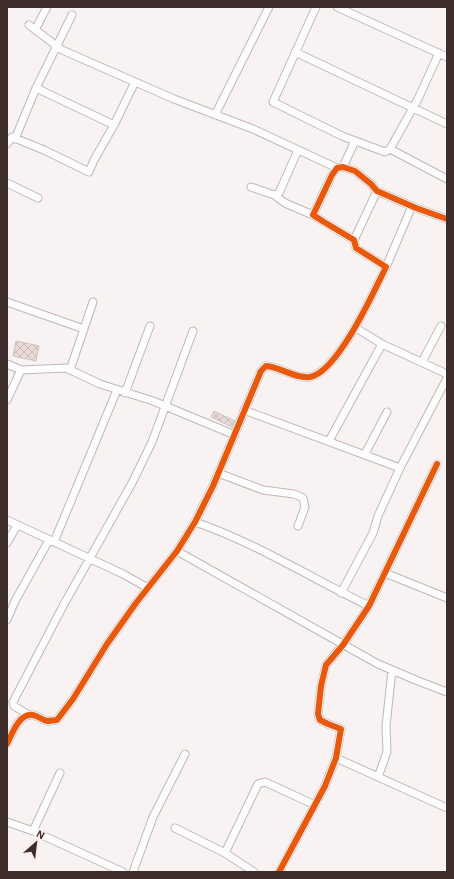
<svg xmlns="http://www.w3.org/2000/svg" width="454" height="879" viewBox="0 0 454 879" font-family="'Alegreya Sans',sans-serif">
<defs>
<pattern id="building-cross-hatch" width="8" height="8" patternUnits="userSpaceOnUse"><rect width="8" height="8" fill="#e9dad6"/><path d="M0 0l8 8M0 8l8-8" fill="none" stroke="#c9bbb8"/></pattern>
</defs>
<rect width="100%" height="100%" fill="#f8f3f2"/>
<path fill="url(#building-cross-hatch)" stroke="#cdc3c2" d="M 16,341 L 39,346 L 36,361 L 13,356 Z
M 214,411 L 237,422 L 234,428 L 211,417 Z"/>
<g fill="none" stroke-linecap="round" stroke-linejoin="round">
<defs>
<path id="street" d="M 316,7 L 273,102 L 342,136 L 385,152 L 390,149 L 418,99 L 439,53
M 337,7 L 447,57
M 29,25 L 62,50 L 174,99 L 253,129 L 337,168
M 35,30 L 47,7
M 295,52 L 447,124
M 36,88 L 114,125
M 215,115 L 269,7
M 15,139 L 36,88 L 72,15
M 7,144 L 12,137 L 44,150 L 89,172 L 94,160 L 114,125 L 135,82
M 390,149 L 447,179
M 343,167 L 355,141
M 7,183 L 38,198
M 251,187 L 274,195 L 279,193 L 298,150
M 274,195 L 285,203 L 313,215
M 354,240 L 377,191
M 386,267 L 412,206
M 7,302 L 84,329
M 356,328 L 382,344 L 447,374
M 422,362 L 441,326
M 7,364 L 21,370 L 66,368 L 100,384 L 153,401 L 235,435
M 70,370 L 93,302
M 125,393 L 150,326
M 7,400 L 21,370
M 244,410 L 400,468
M 329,441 L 382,344
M 365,454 L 387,412
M 218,473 L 263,490 L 294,494 L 303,498 L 305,507 L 298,526
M 7,520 L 123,574 L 148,588
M 195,522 C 256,543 311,578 369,606
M 54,542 L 117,390
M 7,543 L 17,525
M 177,551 L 378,664 L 418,681 L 447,692
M 385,573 L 447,598
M 341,593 L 373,533 L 378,516 L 400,468 L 447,378
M 7,620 L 15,601 L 49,540
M 29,715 L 14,706 L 13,702 L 63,606 L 132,483 L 152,442 L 193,331
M 7,744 C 12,734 19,713 33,715 C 38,716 42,720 47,721 C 50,721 54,720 57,720 L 73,699 L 107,644 L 136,603 L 177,551 L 195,522 L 213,486 L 261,371 L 266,366 C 281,367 295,379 310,377 C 338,372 374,291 386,267 L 356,248 L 354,240 L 324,222 L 313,215 L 332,175 L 337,168 L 343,167 L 355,171 L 371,184 L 377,191 L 416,208 L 447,219
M 336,758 L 447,808
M 378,777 L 387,752 L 386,726 L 392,670
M 7,822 L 33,831 L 60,773
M 175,828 L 225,853 L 254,872
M 33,831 L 123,872
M 225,853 L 258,784 L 265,782 L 315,805
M 133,872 L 153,817 L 185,754
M 279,872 L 325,786 L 336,758 L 341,729 L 328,724 L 320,720 L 318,714 L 321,686 L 326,665 L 343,645 L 369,606 L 437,464"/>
</defs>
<use href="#street" stroke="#c0b7b6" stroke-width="9"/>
<use href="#street" stroke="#fefdfd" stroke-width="7"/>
<defs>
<path id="cycleway" d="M 7,744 C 12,734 19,713 33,715 C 38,716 42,720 47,721 C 50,721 54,720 57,720 L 73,699 L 107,644 L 136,603 L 177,551 L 195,522 L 213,486 L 261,371 L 266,366 C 281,367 295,379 310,377 C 338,372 374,291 386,267 L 356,248 L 354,240 L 324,222 L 313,215 L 332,175 L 337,168 L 343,167 L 355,171 L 371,184 L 377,191 L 416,208 L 447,219
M 279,872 L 325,786 L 336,758 L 341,729 L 328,724 L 320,720 L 318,714 L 321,686 L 326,665 L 343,645 L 369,606 L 437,464"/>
</defs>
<use href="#cycleway" stroke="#faf1f0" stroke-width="8"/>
<use href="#cycleway" stroke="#e8590c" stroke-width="6"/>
</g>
<rect width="454" height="879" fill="none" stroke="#3e2e2b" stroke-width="16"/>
<g transform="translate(36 843) rotate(28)" stroke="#faf1f0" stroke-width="3" paint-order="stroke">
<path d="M0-3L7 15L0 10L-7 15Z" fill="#3e2e2b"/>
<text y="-6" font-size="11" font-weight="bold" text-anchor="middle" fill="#3e2e2b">N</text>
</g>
</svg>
